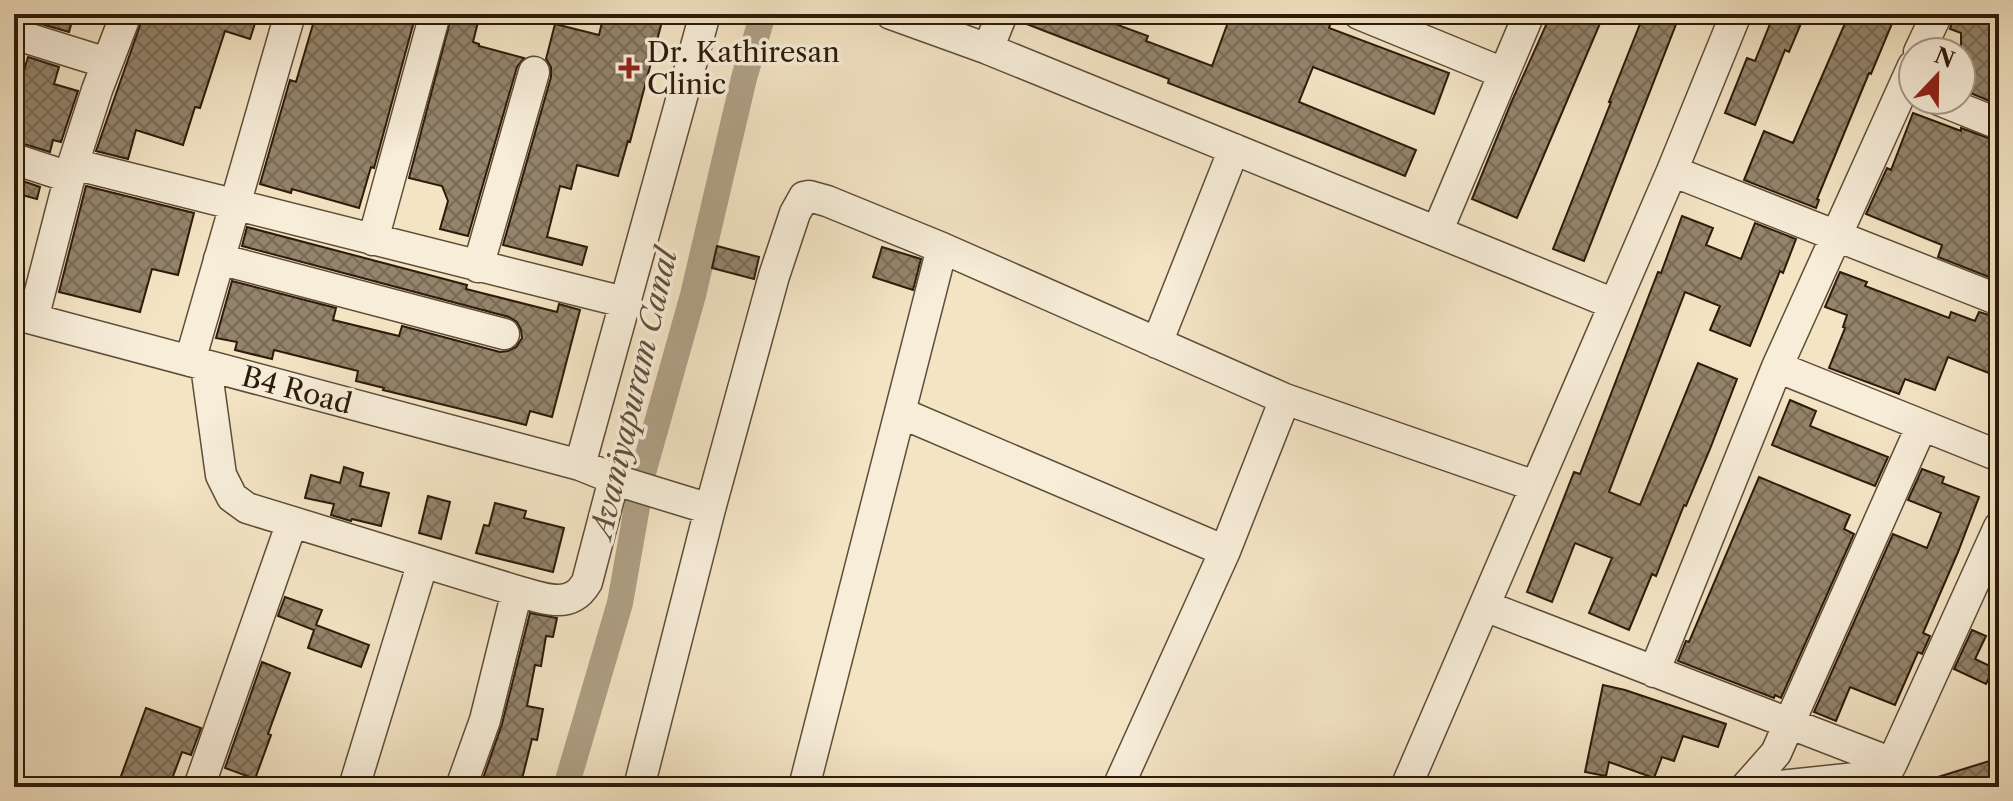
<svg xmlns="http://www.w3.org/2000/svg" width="2013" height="801" viewBox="0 0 2013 801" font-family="'Libre Caslon Text',serif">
<defs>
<pattern id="building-cross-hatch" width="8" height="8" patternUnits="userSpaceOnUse" patternTransform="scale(2)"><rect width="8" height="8" fill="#93846b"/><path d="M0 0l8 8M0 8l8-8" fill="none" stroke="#786b56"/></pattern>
</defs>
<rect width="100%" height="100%" fill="#f3e4c4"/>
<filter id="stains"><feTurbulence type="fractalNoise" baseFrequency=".0025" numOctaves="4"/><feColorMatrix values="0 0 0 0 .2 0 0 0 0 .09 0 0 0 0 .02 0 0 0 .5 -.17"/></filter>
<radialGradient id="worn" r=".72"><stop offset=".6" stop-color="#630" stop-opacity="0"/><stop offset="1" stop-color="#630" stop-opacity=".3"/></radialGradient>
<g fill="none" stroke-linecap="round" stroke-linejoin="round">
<path stroke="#afa085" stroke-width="26" d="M 566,787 L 620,603 L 643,473 L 693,295 L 744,78 L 763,14"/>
</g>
<path fill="url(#building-cross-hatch)" stroke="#2c1b0a" stroke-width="2" d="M 41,14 L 74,14 L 69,32 L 38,23 Z
M 144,14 L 258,14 L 250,39 L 225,31 L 200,108 L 195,107 L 183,145 L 136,130 L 128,159 L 96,151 Z
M 316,14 L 416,14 L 374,168 L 371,167 L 359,208 L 292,189 L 291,193 L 260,184 L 290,80 L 296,82 Z
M 452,14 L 480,14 L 473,42 L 479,44 L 479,46 L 524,58 L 517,67 L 468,236 L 440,229 L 448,201 L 442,186 L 409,178 Z
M 604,14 L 664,14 L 630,142 L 628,141 L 618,176 L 577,165 L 571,189 L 560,186 L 547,237 L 587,247 L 582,265 L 503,245 L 551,77 L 551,67 L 546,59 L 555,24 L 599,35 Z
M 1020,14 L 1088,14 L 1148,36 L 1146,41 L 1212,66 L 1231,14 L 1334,14 L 1329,28 L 1449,73 L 1434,114 L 1313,67 L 1299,102 L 1416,150 L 1405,176 L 1301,134 L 1168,83 L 1169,79 L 1019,21 Z
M 1551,14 L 1604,14 L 1517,218 L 1472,199 L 1511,103 Z
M 1644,14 L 1680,14 L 1584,261 L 1553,249 L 1611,102 L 1609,102 Z
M 1774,14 L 1805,14 L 1789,52 L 1785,50 L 1755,125 L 1725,113 L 1747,58 L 1755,61 Z
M 1849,14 L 1896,14 L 1871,74 L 1869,73 L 1817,199 L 1819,200 L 1816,208 L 1744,180 L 1764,131 L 1793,143 Z
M 1955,14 L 1999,14 L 1999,105 L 1961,89 L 1961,33 L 1950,29 Z
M 28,57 L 59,67 L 54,84 L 78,91 L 61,142 L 53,140 L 50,152 L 14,141 L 14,87 L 19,88 Z
M 1913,113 L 1961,131 L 1961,128 L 1999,142 L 1999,281 L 1938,257 L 1942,245 L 1866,214 L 1887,168 L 1891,170 Z
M 14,178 L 40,187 L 37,199 L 14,193 Z
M 86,186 L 194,213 L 178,275 L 152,269 L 140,312 L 59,292 Z
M 1682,216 L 1713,228 L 1706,245 L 1741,259 L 1755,223 L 1796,239 L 1783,273 L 1780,271 L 1750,346 L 1710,330 L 1720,306 L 1685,292 L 1609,492 L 1640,505 L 1698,363 L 1737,379 L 1710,449 L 1686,506 L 1684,505 L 1656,576 L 1652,574 L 1629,630 L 1589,613 L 1612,558 L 1575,543 L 1552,602 L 1527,592 L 1574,472 L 1580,474 L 1658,272 L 1661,273 Z
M 247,227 L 467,285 L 466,289 L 557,312 L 559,304 L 580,310 L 552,417 L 530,411 L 526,425 L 383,390 L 384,388 L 356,381 L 358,371 L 274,350 L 272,359 L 235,350 L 237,342 L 216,338 L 232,281 L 336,308 L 333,320 L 399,336 L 402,326 L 500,352 L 508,351 L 516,347 L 522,338 L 521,330 L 517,322 L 509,317 L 242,246 Z
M 717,246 L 759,257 L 754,279 L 712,268 Z
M 882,247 L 921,259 L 913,290 L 873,277 Z
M 1840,272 L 1867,282 L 1865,286 L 1949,318 L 1951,312 L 1975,321 L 1979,312 L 1999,318 L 1999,377 L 1948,357 L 1935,390 L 1905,379 L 1899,394 L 1829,368 L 1845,328 L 1843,327 L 1847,315 L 1825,307 Z
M 1790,400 L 1816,411 L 1810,426 L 1888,457 L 1875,486 L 1772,445 Z
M 344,467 L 363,473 L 360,486 L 389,493 L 381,526 L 352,519 L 351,521 L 331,515 L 334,504 L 305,498 L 311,475 L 340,483 Z
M 1922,469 L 1944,477 L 1942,483 L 1979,497 L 1958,552 L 1923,633 L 1930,636 L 1922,654 L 1918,652 L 1895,705 L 1850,687 L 1836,721 L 1814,712 L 1893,534 L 1927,548 L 1941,513 L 1908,500 Z
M 1759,477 L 1850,515 L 1844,529 L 1854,534 L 1781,698 L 1775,695 L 1774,698 L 1678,661 L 1686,641 L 1689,642 Z
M 428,496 L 450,502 L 441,539 L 419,533 Z
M 495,503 L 526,511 L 524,518 L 564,528 L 553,572 L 476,553 L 484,525 L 489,526 Z
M 285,597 L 322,610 L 316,625 L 369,645 L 361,667 L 308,648 L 314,630 L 278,616 Z
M 530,613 L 557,618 L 553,637 L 546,636 L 541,666 L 535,665 L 527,706 L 543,709 L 537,740 L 532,739 L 520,787 L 480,787 L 502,724 Z
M 1972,630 L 1986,636 L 1975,659 L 1994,668 L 1986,684 L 1954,669 Z
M 262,662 L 290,673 L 268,734 L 271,735 L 255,779 L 225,768 Z
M 1603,685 L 1625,690 L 1726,724 L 1718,747 L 1683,736 L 1674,761 L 1662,757 L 1654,778 L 1609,762 L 1606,776 L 1585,772 Z
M 146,708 L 201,728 L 191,755 L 182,752 L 169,787 L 117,787 Z
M 1999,758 L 1999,779 L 1972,787 L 1923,787 L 1922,782 Z"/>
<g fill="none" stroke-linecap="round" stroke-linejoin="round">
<defs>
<path id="minor" d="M 891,14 L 988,49 L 1614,304
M 1359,14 L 1503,73
M 14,34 L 107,63
M 988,49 L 1002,14
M 1919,52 L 1937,14
M 1939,100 L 1999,124
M 14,159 L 69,177
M 73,164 L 624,302
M 1672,171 L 1999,300
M 1437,232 L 1529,14
M 373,240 L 435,14
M 219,259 L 504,334
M 478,267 L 534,72
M 14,314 L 580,465 L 622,482 L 710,509
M 33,319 L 73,164 L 97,90 L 126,14
M 1157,343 L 1234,149
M 190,361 L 290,14
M 206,366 L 221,475 L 232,497 L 247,508 L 517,591 C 533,595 558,606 574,596 C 580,593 584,587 587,582 L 614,479
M 1777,367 L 1999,456
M 901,413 L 1225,551
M 580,465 L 705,14
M 1485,606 L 1892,763
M 1654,672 L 1777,367 L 1913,66
M 199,787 L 292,522
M 354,787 L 423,562
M 461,787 L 485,720 L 517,591
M 639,787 L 710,509 L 774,276 L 795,213 L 804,197 L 809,196 L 827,201 L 942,248 L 1285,399 L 1535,486
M 804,787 L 942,248
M 1118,787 L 1225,551 L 1285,399
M 1406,787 L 1672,171 L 1736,14
M 1746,787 L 1776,753 L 1922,425
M 1770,787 L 1884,775
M 1879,787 L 1892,763 L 1999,527"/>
</defs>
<use href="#minor" stroke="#5e4d38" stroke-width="33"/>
<use href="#minor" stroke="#f7edd9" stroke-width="30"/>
</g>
<path fill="#8f2418" stroke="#f7edd9" stroke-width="3" d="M625 56h8v8h8v8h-8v8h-8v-8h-8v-8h8z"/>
<g text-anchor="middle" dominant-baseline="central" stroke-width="7" stroke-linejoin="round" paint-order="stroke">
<g font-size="28" fill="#2c1b0a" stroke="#f7edd9" text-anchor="start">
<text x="647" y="52">Dr. Kathiresan<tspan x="647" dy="32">Clinic</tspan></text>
</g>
<g font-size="28" fill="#2c1b0a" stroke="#f7edd9">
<text transform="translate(297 390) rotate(15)">B4 Road</text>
</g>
<g font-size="30" font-style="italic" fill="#60503b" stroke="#f7edd9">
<text transform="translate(634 393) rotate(-77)">Avaniyapuram Canal</text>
</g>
</g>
<rect width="2013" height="801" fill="none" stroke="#f3e4c4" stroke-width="48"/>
<rect x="16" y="16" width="1981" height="769" fill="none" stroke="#2c1b0a" stroke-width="4"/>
<rect x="24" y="24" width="1965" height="753" fill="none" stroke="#2c1b0a" stroke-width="2"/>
<g transform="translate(1937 76) rotate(22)"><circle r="38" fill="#f7edd9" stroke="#a69986" stroke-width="2"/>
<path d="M0-6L14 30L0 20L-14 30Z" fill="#8f2418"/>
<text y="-12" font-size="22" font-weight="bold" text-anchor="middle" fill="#2c1b0a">N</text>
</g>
<rect width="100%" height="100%" filter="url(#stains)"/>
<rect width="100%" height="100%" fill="url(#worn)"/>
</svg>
